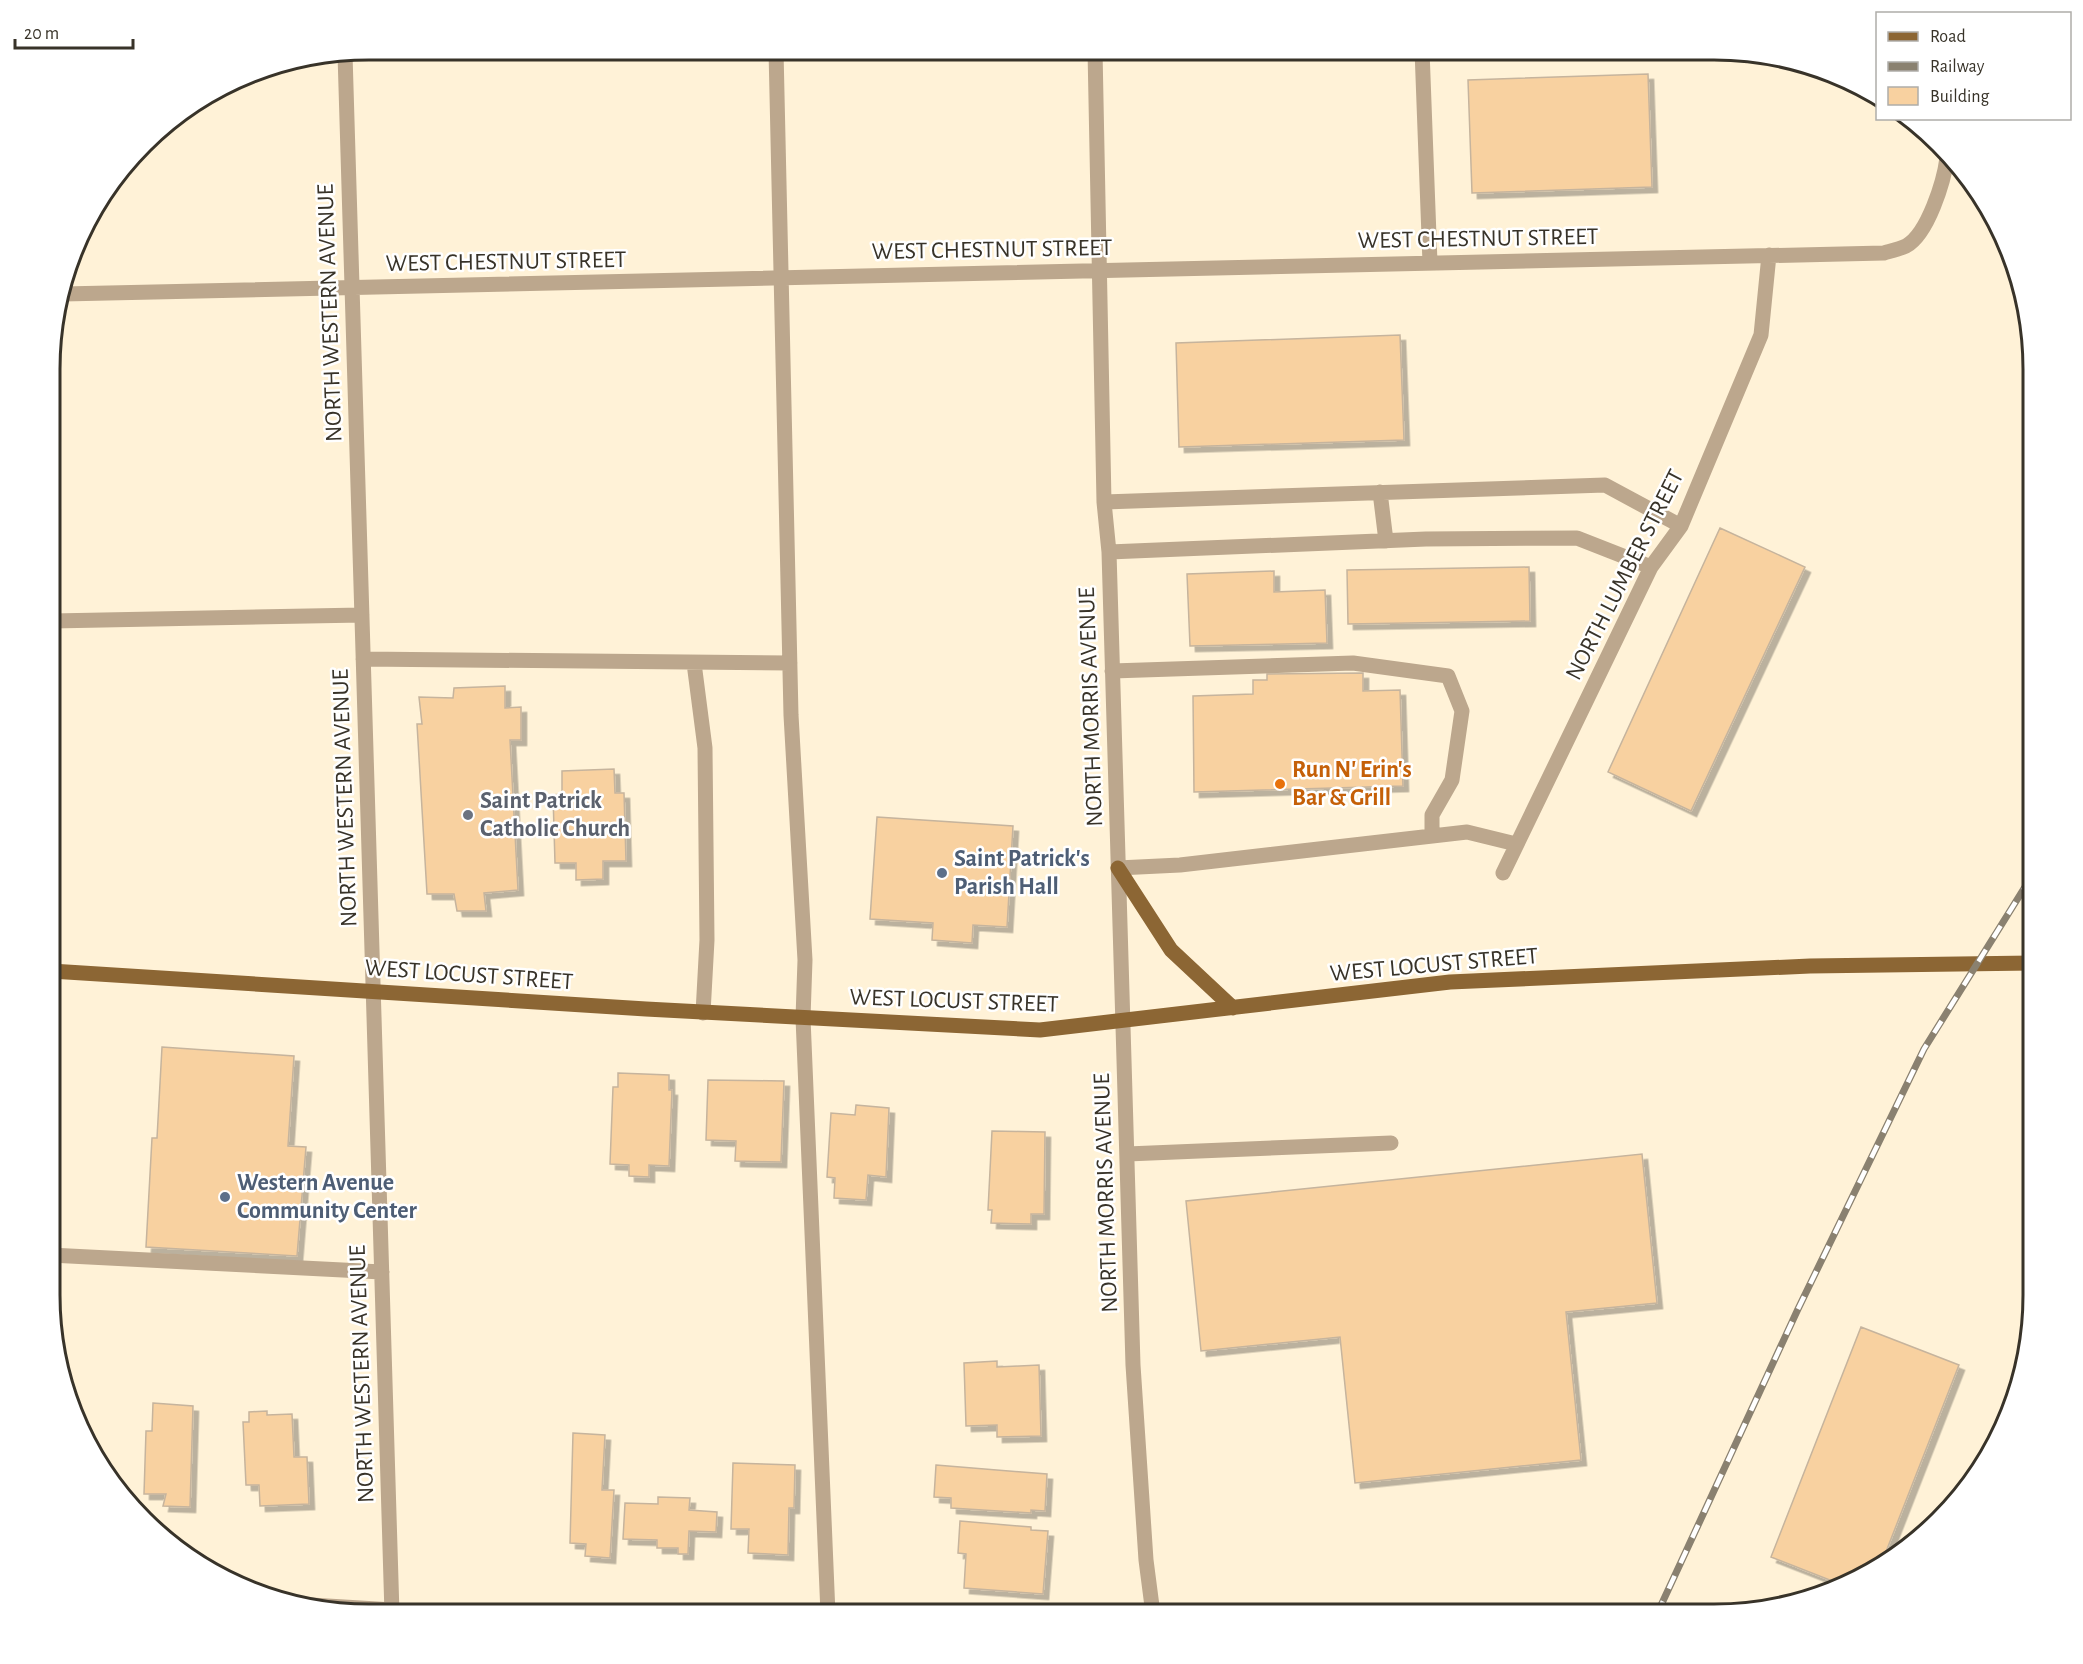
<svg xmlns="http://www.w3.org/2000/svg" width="2083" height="1664" viewBox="0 0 2083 1664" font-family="'Alegreya Sans',sans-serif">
<defs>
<filter id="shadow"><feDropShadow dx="5.5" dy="5.5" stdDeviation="0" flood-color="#0004"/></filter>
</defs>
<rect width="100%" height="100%" fill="#fff2d7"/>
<path fill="#f8d1a0" stroke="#c6b49d" stroke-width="1.5" filter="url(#shadow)" d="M 1648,74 L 1652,187 L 1472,193 L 1468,80 Z
M 1400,335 L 1404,440 L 1179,447 L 1176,343 Z
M 1720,528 L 1805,567 L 1691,811 L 1608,772 Z
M 1529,567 L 1530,621 L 1348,624 L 1347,570 Z
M 1274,571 L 1274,592 L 1325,590 L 1327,643 L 1190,646 L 1187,574 Z
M 1363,673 L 1363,691 L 1400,690 L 1403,786 L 1194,792 L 1193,696 L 1253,694 L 1253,680 L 1267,680 L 1267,674 Z
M 505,686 L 505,708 L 521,707 L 521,740 L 510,740 L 518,890 L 484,893 L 486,911 L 457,911 L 454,894 L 427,894 L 417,724 L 422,724 L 419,697 L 453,698 L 454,688 Z
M 614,769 L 615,793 L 624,793 L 626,861 L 603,861 L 603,879 L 576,880 L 576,863 L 555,863 L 553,795 L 562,794 L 562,771 Z
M 877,817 L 1013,826 L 1007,927 L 973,925 L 972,943 L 932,940 L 933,923 L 870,919 Z
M 162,1047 L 294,1056 L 288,1146 L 306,1147 L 297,1256 L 146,1247 L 152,1138 L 157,1138 Z
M 618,1073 L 669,1075 L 669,1090 L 672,1090 L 669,1166 L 649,1165 L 649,1177 L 629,1176 L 629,1165 L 610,1164 L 613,1087 L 618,1087 Z
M 708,1080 L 784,1081 L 781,1162 L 735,1161 L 736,1141 L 706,1140 Z
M 856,1105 L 889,1108 L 886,1177 L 868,1175 L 866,1200 L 834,1198 L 835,1178 L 827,1177 L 831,1113 L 855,1115 Z
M 992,1131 L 1045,1132 L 1044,1214 L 1031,1214 L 1031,1224 L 991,1223 L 992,1210 L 988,1210 Z
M 1642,1154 L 1657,1303 L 1566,1312 L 1581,1460 L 1355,1483 L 1340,1337 L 1201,1351 L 1186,1201 Z
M 1861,1327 L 1959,1365 L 1880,1567 L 1845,1586 L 1771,1557 Z
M 997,1361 L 997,1367 L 1039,1365 L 1041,1436 L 997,1437 L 997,1425 L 966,1426 L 964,1363 Z
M 153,1403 L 193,1406 L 190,1507 L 163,1506 L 166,1494 L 144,1494 L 146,1431 L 152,1431 Z
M 267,1411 L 267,1415 L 292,1414 L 294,1457 L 307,1457 L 309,1504 L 260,1506 L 259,1485 L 246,1485 L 243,1422 L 249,1422 L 249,1412 Z
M 573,1433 L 605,1435 L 602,1490 L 614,1490 L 610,1558 L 585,1556 L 586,1544 L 570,1543 Z
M 733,1463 L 795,1465 L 794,1508 L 789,1508 L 788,1555 L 748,1553 L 749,1529 L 731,1529 Z
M 936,1465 L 1047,1474 L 1045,1511 L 1031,1510 L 1031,1513 L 951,1508 L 951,1498 L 934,1497 Z
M 658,1497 L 690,1498 L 689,1510 L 717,1512 L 716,1532 L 689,1531 L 688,1554 L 678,1554 L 678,1548 L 657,1548 L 657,1540 L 623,1539 L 625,1503 L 658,1504 Z
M 960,1521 L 1031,1527 L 1031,1530 L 1048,1531 L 1043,1594 L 964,1588 L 966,1554 L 958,1553 Z"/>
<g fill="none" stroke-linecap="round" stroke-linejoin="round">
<path stroke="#bca78d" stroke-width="15" d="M 776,50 L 791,715 L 805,960 L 803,1018 L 828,1614
M 1095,50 L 1104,502 L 1109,552 L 1133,1365 L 1146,1560 L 1153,1614
M 1422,50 L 1430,263
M 345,54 L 392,1614
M 63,294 L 1884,253 C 1891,251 1900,249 1906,246 C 1928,234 1944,181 1947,158
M 1380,492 L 1386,541
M 1104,502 L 1605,485 L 1681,526
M 1109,552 L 1426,539 L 1577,538 L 1651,567
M 52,621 L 362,615
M 363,659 L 790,663
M 694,663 L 705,748 L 707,940 L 703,1013
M 1112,671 L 1353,663 L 1448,676 L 1462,711 L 1452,780 L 1432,815 L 1432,836
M 1118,868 L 1180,865 L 1467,832 L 1516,844
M 1503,873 L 1651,567 L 1681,526 L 1761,335 L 1769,255
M 1127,1154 L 1391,1143
M 50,1255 L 382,1272
M 311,1605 L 459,1614"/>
<path stroke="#8c6634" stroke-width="15" d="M 1118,868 L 1171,950 L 1233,1008
M 51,971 L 646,1009 L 1040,1030 L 1450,982 L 1810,966 L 2033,963"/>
<defs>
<path id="rail" d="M 1657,1614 L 1798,1309 L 1924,1049 L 2033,874"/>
</defs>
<use href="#rail" stroke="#8a8170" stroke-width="7"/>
<use href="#rail" stroke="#fff" stroke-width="4.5" stroke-dasharray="14" stroke-linecap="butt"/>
</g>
<circle fill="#e8710a" stroke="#fff" stroke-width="2" cx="1280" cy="784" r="6"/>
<circle fill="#6b7280" stroke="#fff" stroke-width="2" cx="468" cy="815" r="6"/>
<g fill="#5c6f8a" stroke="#fff" stroke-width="2">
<circle cx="942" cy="873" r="6"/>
<circle cx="225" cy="1197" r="6"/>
</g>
<g text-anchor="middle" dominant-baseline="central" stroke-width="5" stroke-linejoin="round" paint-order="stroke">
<g font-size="24" fill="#383329" stroke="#fff">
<text transform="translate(1478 239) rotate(-1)">WEST CHESTNUT STREET</text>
<text transform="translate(992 250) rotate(-1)">WEST CHESTNUT STREET</text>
<text transform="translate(506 262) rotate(-1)">WEST CHESTNUT STREET</text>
<text transform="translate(330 313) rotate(-92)">NORTH WESTERN AVENUE</text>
<text transform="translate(1625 575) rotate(-63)">NORTH LUMBER STREET</text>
<text transform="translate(1091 707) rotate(-92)">NORTH MORRIS AVENUE</text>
<text transform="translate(345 798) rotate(-92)">NORTH WESTERN AVENUE</text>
<text transform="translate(1434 965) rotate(-5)">WEST LOCUST STREET</text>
<text transform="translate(469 975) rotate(4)">WEST LOCUST STREET</text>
<text transform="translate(954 1001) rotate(2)">WEST LOCUST STREET</text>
<text transform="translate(1106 1193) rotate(-92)">NORTH MORRIS AVENUE</text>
<text transform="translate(362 1374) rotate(-92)">NORTH WESTERN AVENUE</text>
</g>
<g font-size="24" font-weight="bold" fill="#c56008" stroke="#fff" text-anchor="start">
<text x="1292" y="770">Run N' Erin's<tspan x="1292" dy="28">Bar &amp; Grill</tspan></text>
</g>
<g font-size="24" font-weight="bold" fill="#5b616d" stroke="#fff" text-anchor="start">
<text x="480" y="801">Saint Patrick<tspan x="480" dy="28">Catholic Church</tspan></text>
</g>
<g font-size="24" font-weight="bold" fill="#4e5e75" stroke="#fff" text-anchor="start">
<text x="954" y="859">Saint Patrick's<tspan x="954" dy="28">Parish Hall</tspan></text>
<text x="237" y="1183">Western Avenue<tspan x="237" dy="28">Community Center</tspan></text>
</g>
</g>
<path d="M0 0H2083V1664H0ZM369 60H1714A309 309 0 0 1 2023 369V1295A309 309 0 0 1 1714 1604H369A309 309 0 0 1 60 1295V369A309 309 0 0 1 369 60Z" fill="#fff" fill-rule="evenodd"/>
<path fill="none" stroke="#383329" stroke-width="3" d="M369 60H1714A309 309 0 0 1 2023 369V1295A309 309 0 0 1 1714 1604H369A309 309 0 0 1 60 1295V369A309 309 0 0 1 369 60Z"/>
<rect x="1876" y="12" width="195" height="108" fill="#ffffff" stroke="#afada9" stroke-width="1.5"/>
<rect x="1888" y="32" width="30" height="9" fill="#8c6634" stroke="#afada9" stroke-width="1.5"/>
<text x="1930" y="42" font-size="18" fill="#383329">Road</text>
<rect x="1888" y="62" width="30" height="9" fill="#8a8170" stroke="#afada9" stroke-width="1.5"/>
<text x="1930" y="72" font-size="18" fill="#383329">Railway</text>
<rect x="1888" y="87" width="30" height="18" fill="#f8d1a0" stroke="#afada9" stroke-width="1.5"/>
<text x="1930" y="102" font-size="18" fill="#383329">Building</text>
<path d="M15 39v9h118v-9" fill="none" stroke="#383329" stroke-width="3"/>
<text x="24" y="39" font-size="18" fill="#383329" stroke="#ffffff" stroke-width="4.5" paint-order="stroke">20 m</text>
</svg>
